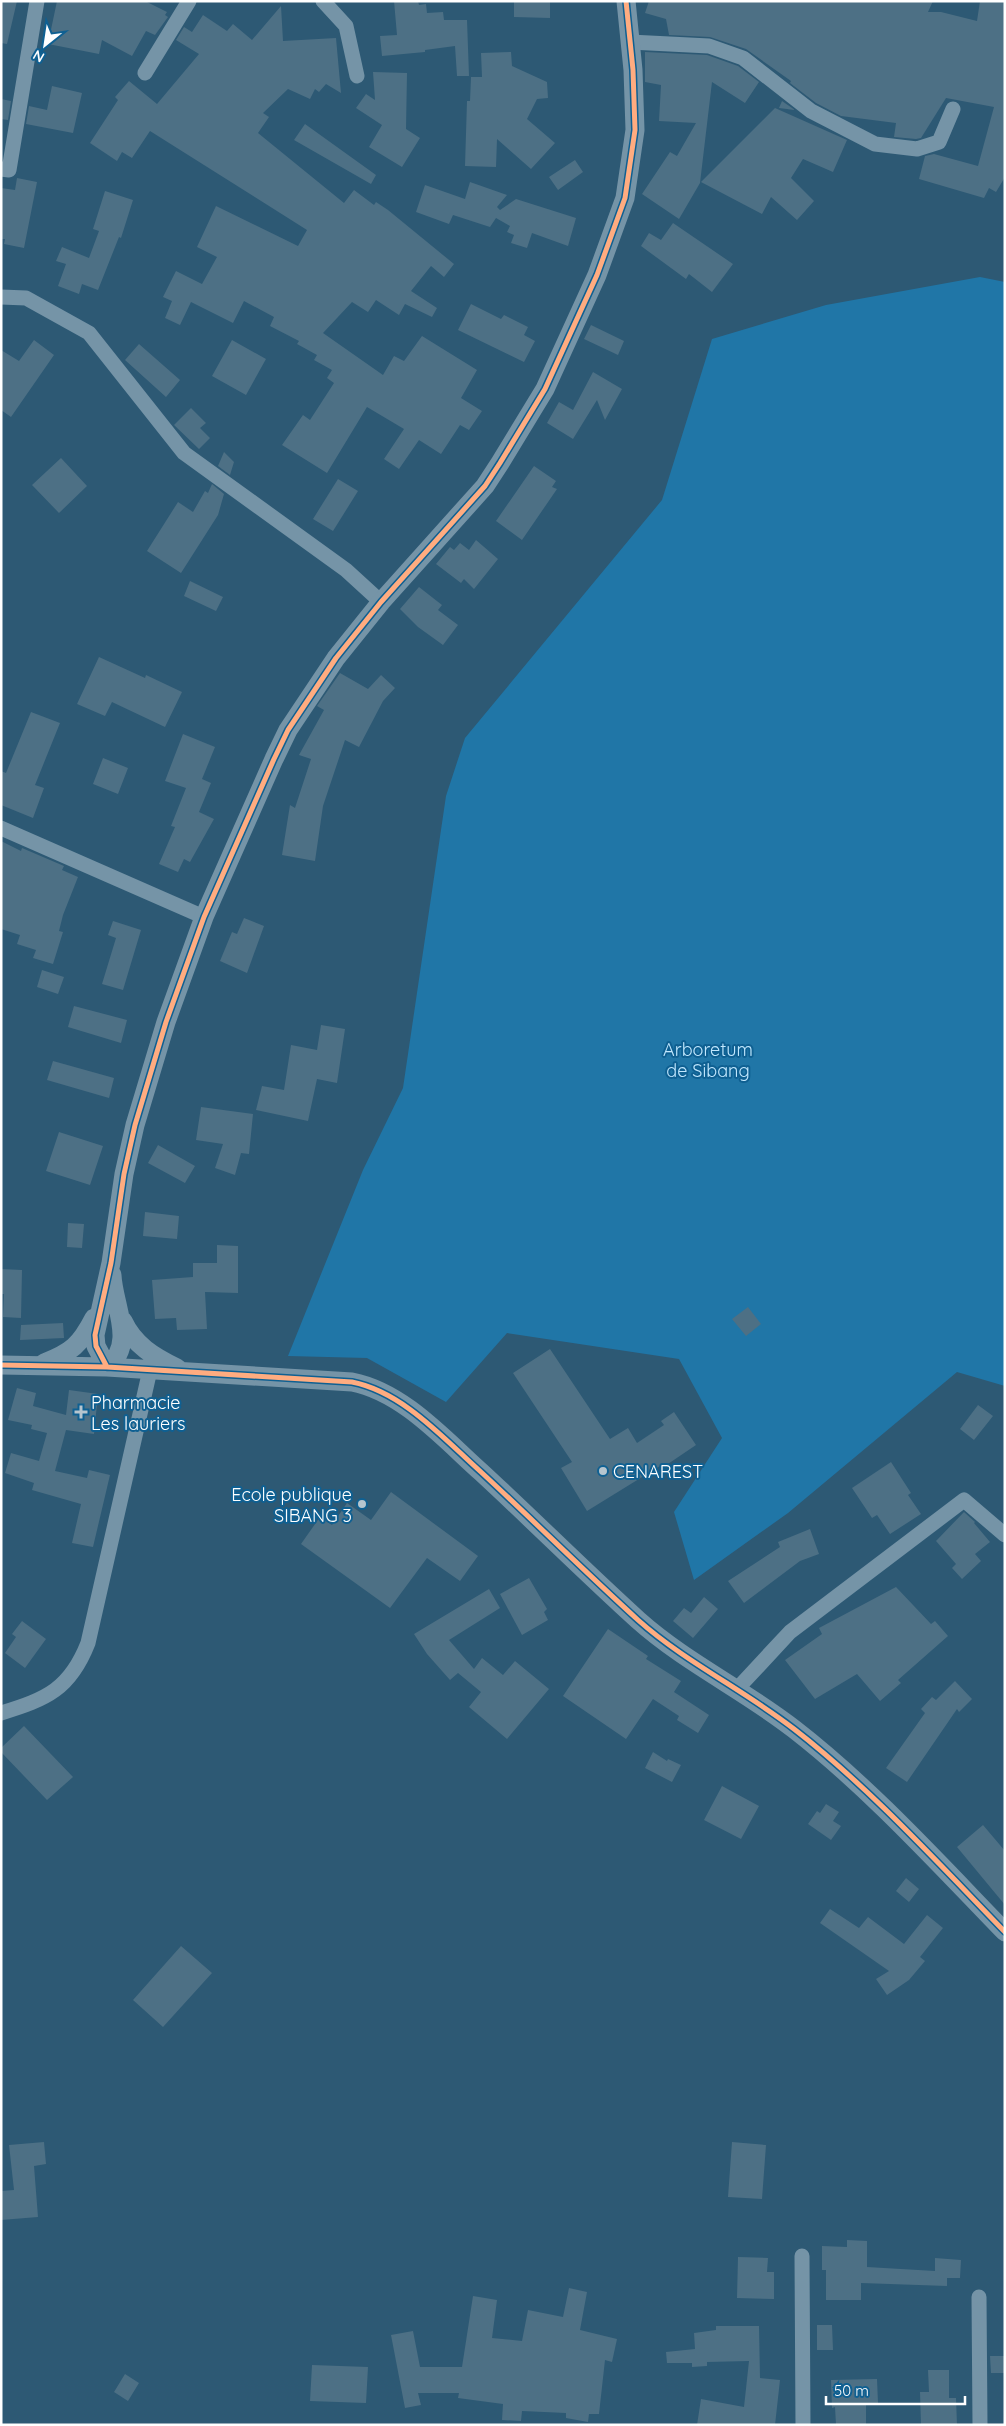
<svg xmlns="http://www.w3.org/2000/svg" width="1006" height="2426" viewBox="0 0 1006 2426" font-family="Quicksand,sans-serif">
<rect width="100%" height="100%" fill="#2d5974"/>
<path fill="#2076a7" d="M 980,277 L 1005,282 L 1005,1386 L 957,1372 L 788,1513 L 694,1580 L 674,1512 L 722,1438 L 679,1359 L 507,1333 L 446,1402 L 367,1358 L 288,1356 L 363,1170 L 403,1088 L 446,796 L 465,738 L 662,500 L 712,339 L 826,305 Z"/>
<path fill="#4d7085" d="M 1,1 L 17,1 L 7,44 L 1,43 Z
M 57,1 L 145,1 L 167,12 L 165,15 L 168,17 L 155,35 L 146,31 L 132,56 L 102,40 L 99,54 L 48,44 Z
M 394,1 L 418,1 L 419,5 L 426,4 L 427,13 L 443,12 L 444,20 L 467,20 L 469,76 L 457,76 L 455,46 L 425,50 L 425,52 L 382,56 L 380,36 L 397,35 Z
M 514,1 L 550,1 L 550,18 L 514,17 Z
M 649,1 L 933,1 L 928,12 L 941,12 L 977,21 L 980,1 L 1005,1 L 1005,177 L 996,192 L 989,188 L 984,198 L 919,179 L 925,156 L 934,154 L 978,166 L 994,107 L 946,98 L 921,138 L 916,139 L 894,137 L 896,123 L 841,116 L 816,103 L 790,83 L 791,81 L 746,49 L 710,37 L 669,35 L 666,19 L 645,13 Z
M 281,6 L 283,41 L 336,38 L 341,93 L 326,84 L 319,92 L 315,89 L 310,99 L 288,89 L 263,113 L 269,117 L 258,133 L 344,203 L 354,190 L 374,205 L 376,202 L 388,210 L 454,264 L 444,277 L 431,266 L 411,291 L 437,308 L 432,317 L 405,304 L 399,315 L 376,300 L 368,312 L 352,302 L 323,333 L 383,375 L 394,356 L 404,361 L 422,336 L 477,370 L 461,398 L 482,411 L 469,430 L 460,425 L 441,454 L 419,440 L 399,469 L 384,459 L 404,429 L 367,407 L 327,473 L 282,445 L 303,415 L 310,420 L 334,383 L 327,378 L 332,370 L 314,360 L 317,355 L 297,344 L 299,341 L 270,326 L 274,317 L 244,301 L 233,323 L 191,302 L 180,325 L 165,318 L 172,301 L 163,297 L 176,271 L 202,284 L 217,257 L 197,247 L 216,206 L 298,246 L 307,230 L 150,131 L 132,158 L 122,152 L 117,161 L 90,143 L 118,100 L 115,97 L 129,81 L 157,104 L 199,54 L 176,40 L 184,27 L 192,32 L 203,15 L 227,31 L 233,24 L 252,40 Z
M 511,52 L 512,66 L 547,82 L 548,98 L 537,99 L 527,119 L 555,143 L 531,169 L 497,139 L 496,167 L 465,166 L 467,101 L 470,101 L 471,77 L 482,77 L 481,53 Z
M 645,52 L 707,55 L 738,66 L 759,82 L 745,103 L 712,82 L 700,183 L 679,219 L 642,194 L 670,152 L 677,156 L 696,123 L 659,121 L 661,85 L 645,82 Z
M 373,72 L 407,73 L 406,129 L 420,138 L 402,167 L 369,147 L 382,125 L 356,108 L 366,94 L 375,100 Z
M 52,86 L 82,93 L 73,133 L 26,124 L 29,106 L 47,110 Z
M 1,99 L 11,101 L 8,120 L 1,119 Z
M 782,101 L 795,110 L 779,108 Z
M 775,108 L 847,140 L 833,172 L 803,159 L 791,178 L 814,201 L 797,220 L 771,197 L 762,214 L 701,182 Z
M 305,124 L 376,175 L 371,184 L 294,140 Z
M 575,160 L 583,172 L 558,190 L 549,177 Z
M 17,178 L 37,182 L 24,248 L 4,244 L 5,239 L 1,239 L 1,188 L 15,190 Z
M 470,182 L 507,195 L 497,207 L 500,210 L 516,199 L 576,218 L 568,246 L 532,233 L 527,248 L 511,243 L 514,235 L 507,232 L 510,226 L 496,218 L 490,227 L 453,215 L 449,224 L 416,212 L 425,185 L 465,199 Z
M 105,191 L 133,200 L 121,238 L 119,237 L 98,290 L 82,284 L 79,294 L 58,286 L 66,264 L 56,261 L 62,247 L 89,258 L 99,231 L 93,229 Z
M 673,223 L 733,264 L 712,292 L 689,274 L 686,279 L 641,246 L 649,233 L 661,240 Z
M 471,304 L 501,319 L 504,315 L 528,327 L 524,335 L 535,341 L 524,362 L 458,330 Z
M 591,325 L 624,341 L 618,355 L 584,339 Z
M 34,340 L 54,355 L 11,417 L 1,410 L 1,350 L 19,361 Z
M 232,340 L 266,359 L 246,395 L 212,376 Z
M 139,344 L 180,380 L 166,397 L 125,360 Z
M 593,372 L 622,389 L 605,420 L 597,400 L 573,439 L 547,423 L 559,402 L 573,410 Z
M 191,408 L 206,423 L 200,428 L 210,438 L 199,449 L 174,425 Z
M 224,452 L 234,462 L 230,475 L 218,466 Z
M 61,458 L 87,486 L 59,513 L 32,485 Z
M 534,466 L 556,481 L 552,487 L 557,489 L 522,540 L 496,521 Z
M 338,479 L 358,491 L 333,531 L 313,519 Z
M 212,484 L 224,494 L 218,515 L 181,573 L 147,551 L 178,502 L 193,512 L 205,491 L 208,493 Z
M 476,540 L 498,559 L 474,589 L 464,579 L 461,583 L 436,564 L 450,547 L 454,550 L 460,543 L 469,550 Z
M 190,581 L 223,597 L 216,611 L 184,596 Z
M 419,587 L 442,605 L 438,610 L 458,625 L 443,645 L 418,627 L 400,609 Z
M 99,657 L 145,678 L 146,675 L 182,692 L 165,727 L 112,702 L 105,716 L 77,704 Z
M 340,673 L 368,689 L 381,675 L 395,688 L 383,701 L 359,747 L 345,740 L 323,806 L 315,861 L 282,855 L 290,805 L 295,808 L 311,759 L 299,755 L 324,710 L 317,706 Z
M 31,712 L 60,723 L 35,785 L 44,788 L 33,818 L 1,805 L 1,771 L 6,773 Z
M 183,734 L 215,747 L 202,779 L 211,783 L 199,812 L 214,819 L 190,862 L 184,859 L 178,872 L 159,864 L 175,827 L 171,826 L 186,788 L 165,781 Z
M 103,758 L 128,768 L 118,794 L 93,784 Z
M 1,841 L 21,851 L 22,848 L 64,866 L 62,870 L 78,877 L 63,915 L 59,931 L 63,932 L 53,964 L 33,958 L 36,950 L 17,944 L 20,935 L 1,929 Z
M 244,918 L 264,926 L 247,973 L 220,961 L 232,932 L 237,934 Z
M 113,921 L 141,930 L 123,990 L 102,984 L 116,938 L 108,935 Z
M 42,970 L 64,977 L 58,994 L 37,987 Z
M 74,1006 L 127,1020 L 121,1043 L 68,1027 Z
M 321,1025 L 345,1029 L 337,1083 L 317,1079 L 308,1121 L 256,1110 L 262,1086 L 284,1090 L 291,1045 L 317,1050 Z
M 53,1061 L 114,1078 L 109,1098 L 47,1080 Z
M 201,1107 L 253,1114 L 249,1154 L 241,1153 L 235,1175 L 215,1168 L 223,1144 L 196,1140 Z
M 59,1132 L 103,1146 L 90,1185 L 46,1171 Z
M 158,1145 L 195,1166 L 185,1183 L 148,1163 Z
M 145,1212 L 179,1216 L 177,1239 L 143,1236 Z
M 68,1223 L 84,1224 L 82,1248 L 67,1247 Z
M 217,1245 L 238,1246 L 238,1293 L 205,1292 L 207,1329 L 177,1330 L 176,1318 L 155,1319 L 152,1280 L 193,1277 L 193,1263 L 217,1263 Z
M 1,1269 L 22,1270 L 21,1318 L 3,1317 L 4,1294 L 1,1294 Z
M 748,1307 L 761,1324 L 746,1336 L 732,1319 Z
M 63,1323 L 64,1338 L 20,1340 L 21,1325 Z
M 550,1349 L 610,1439 L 628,1428 L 637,1443 L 664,1425 L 661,1421 L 674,1412 L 696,1445 L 662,1468 L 660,1466 L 587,1511 L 561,1468 L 572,1462 L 513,1373 Z
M 17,1388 L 36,1393 L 33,1406 L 66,1415 L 69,1390 L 98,1394 L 94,1434 L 66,1430 L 55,1471 L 87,1478 L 89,1470 L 110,1475 L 93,1547 L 72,1543 L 81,1504 L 32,1490 L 34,1483 L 5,1473 L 11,1453 L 39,1461 L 47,1433 L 31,1429 L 32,1425 L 8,1420 Z
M 978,1405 L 993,1416 L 974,1440 L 960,1429 Z
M 891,1462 L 911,1493 L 908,1495 L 921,1514 L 890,1534 L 877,1515 L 872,1518 L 852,1488 Z
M 391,1492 L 478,1556 L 460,1581 L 427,1558 L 390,1608 L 301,1544 L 320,1517 L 332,1525 L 347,1503 L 371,1520 Z
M 964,1512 L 975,1522 L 974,1523 L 990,1542 L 975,1554 L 981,1561 L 962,1579 L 952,1568 L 956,1564 L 936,1541 Z
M 810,1529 L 819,1554 L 800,1561 L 744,1603 L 728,1581 L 780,1547 L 778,1542 Z
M 529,1578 L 547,1609 L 544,1612 L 548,1620 L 522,1635 L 500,1594 Z
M 896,1587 L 931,1624 L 935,1621 L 948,1636 L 898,1680 L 901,1683 L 880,1701 L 857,1674 L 815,1699 L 785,1660 L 822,1634 L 819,1628 Z
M 489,1589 L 500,1608 L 449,1640 L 474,1669 L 482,1658 L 503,1675 L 515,1661 L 549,1689 L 507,1739 L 469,1707 L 481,1692 L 458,1673 L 450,1680 L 427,1654 L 414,1634 Z
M 704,1597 L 718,1609 L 693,1638 L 673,1621 L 684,1608 L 691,1613 Z
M 22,1621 L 46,1639 L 25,1668 L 5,1653 L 16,1637 L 12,1634 Z
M 608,1629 L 648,1656 L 646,1659 L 681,1681 L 674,1692 L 709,1715 L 698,1733 L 677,1720 L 679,1716 L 653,1699 L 626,1739 L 563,1696 Z
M 955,1681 L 972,1699 L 959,1712 L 957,1709 L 907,1782 L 886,1768 L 925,1713 L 921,1709 L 932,1697 L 936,1700 Z
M 24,1726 L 73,1777 L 47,1800 L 1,1752 L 1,1748 Z
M 653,1752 L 667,1761 L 668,1759 L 681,1765 L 672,1782 L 645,1768 Z
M 722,1786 L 759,1806 L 741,1839 L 704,1820 Z
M 826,1804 L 839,1812 L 833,1821 L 841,1826 L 831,1840 L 808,1824 L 817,1811 L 820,1813 Z
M 983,1825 L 1005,1851 L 1005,1905 L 957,1847 Z
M 906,1878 L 919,1889 L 909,1902 L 896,1891 Z
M 830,1909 L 859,1928 L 868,1917 L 904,1944 L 927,1915 L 943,1928 L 920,1957 L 925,1961 L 909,1980 L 887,1995 L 876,1979 L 889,1971 L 820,1923 Z
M 181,1946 L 212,1973 L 163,2027 L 133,2000 Z
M 44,2142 L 46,2164 L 34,2166 L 38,2217 L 1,2220 L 1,2191 L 14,2190 L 9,2145 Z
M 732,2142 L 766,2145 L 762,2199 L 728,2197 Z
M 847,2240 L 867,2241 L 867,2267 L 935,2271 L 935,2258 L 961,2260 L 960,2278 L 947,2278 L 947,2286 L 861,2283 L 861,2300 L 826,2300 L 826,2270 L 822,2270 L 822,2246 L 847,2247 Z
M 738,2257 L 768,2258 L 767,2272 L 774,2272 L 774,2299 L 737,2298 Z
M 569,2288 L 587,2292 L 580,2330 L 617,2339 L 612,2362 L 605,2360 L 599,2414 L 589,2414 L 588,2422 L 566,2418 L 566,2413 L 522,2411 L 521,2421 L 502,2420 L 503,2404 L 458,2398 L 459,2393 L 418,2393 L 421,2405 L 405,2408 L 391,2335 L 413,2331 L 420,2367 L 462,2367 L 473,2296 L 497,2300 L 492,2338 L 522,2341 L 528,2310 L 563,2317 Z
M 817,2325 L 832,2325 L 833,2350 L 817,2350 Z
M 716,2326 L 759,2326 L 760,2378 L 780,2380 L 775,2425 L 697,2425 L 701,2399 L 744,2407 L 749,2361 L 707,2362 L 707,2366 L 692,2367 L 692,2363 L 667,2363 L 666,2352 L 695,2349 L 694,2333 L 716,2330 Z
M 990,2356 L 1005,2356 L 1005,2373 L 991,2373 Z
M 312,2365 L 368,2367 L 366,2403 L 310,2401 Z
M 928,2370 L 949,2370 L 949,2398 L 956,2398 L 957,2425 L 921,2425 L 920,2392 L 929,2392 Z
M 125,2374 L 139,2383 L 128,2401 L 114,2392 Z
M 877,2379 L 878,2403 L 866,2404 L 866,2425 L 836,2425 L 835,2407 L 832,2408 L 831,2380 Z"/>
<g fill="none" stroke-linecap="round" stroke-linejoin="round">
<path stroke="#7594a7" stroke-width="15" d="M 323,1 L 346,26 L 357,76
M 630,42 L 709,46 L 743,58 L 811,111 L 875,144 L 917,149 L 939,142 L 953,109
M 145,73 L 189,1
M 1,169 L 9,170 L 37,1
M 1,297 L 26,298 L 89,333 L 184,453 L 346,570 L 381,602
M 1,828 L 204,917
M 737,1689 L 790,1632 L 964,1500 L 1005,1535
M 1,1713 C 47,1699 70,1689 88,1643 L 150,1370
M 802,2256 L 803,2425
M 979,2297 L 980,2425"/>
<path stroke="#7594a7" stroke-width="19" d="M 123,1321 C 134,1345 154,1357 177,1368
M 44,1363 C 72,1352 80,1345 94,1318
M 1,1365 L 107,1367 L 352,1382 C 403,1392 444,1439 481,1472 C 534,1521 585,1572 638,1620 C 685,1662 744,1690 794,1729 C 869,1787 939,1864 1005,1932
M 107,1367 L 96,1346 L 95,1335 L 111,1263 L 124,1174 L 135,1125 L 166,1022 L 204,917 L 274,759 L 288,730 L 336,658 L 381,602 L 485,486 L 500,463 L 545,389 L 597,275 L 625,198 L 635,130 L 633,70 L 626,1
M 107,1367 C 137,1344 113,1305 112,1275"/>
<defs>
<path id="cycleway" d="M 1,1365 L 107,1367 L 352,1382 C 403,1392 444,1439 481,1472 C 534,1521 585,1572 638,1620 C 685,1662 744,1690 794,1729 C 869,1787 939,1864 1005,1932
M 107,1367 L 96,1346 L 95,1335 L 111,1263 L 124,1174 L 135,1125 L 166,1022 L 204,917 L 274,759 L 288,730 L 336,658 L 381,602 L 485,486 L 500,463 L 545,389 L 597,275 L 625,198 L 635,130 L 633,70 L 626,1"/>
</defs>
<use href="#cycleway" stroke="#0f6092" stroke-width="8"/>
<use href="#cycleway" stroke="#ffac80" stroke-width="5"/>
</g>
<g fill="#b6c5ce" stroke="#0f6092" stroke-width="2">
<path d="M78.5 1404.5h5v5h5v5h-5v5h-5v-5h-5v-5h5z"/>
<circle cx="603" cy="1471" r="5"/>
<circle cx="362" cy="1504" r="5"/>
</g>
<g text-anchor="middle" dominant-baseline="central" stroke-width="4" stroke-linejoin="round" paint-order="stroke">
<g font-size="18" fill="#c2e8fe" stroke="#0f6092">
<text x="708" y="1049">Arboretum<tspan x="708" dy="21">de Sibang</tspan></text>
</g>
<g font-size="18" fill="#fff" stroke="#0f6092" text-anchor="start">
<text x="91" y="1402">Pharmacie<tspan x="91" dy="21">Les lauriers</tspan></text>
<text x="613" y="1471">CENAREST</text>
<text x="352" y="1494" text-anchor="end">Ecole publique<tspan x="352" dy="21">SIBANG 3</tspan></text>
</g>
</g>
<rect width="1006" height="2426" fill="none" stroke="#ffffff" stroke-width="5"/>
<g transform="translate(45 45) rotate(210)" stroke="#0f6092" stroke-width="4" paint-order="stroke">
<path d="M0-4L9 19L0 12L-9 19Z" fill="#ffffff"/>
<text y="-8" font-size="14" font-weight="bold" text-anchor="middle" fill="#ffffff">N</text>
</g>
<path d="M826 2396v8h139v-8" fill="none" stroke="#ffffff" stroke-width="2.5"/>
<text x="834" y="2396" font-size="15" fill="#ffffff" stroke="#0f6092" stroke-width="4" paint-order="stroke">50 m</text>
</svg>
